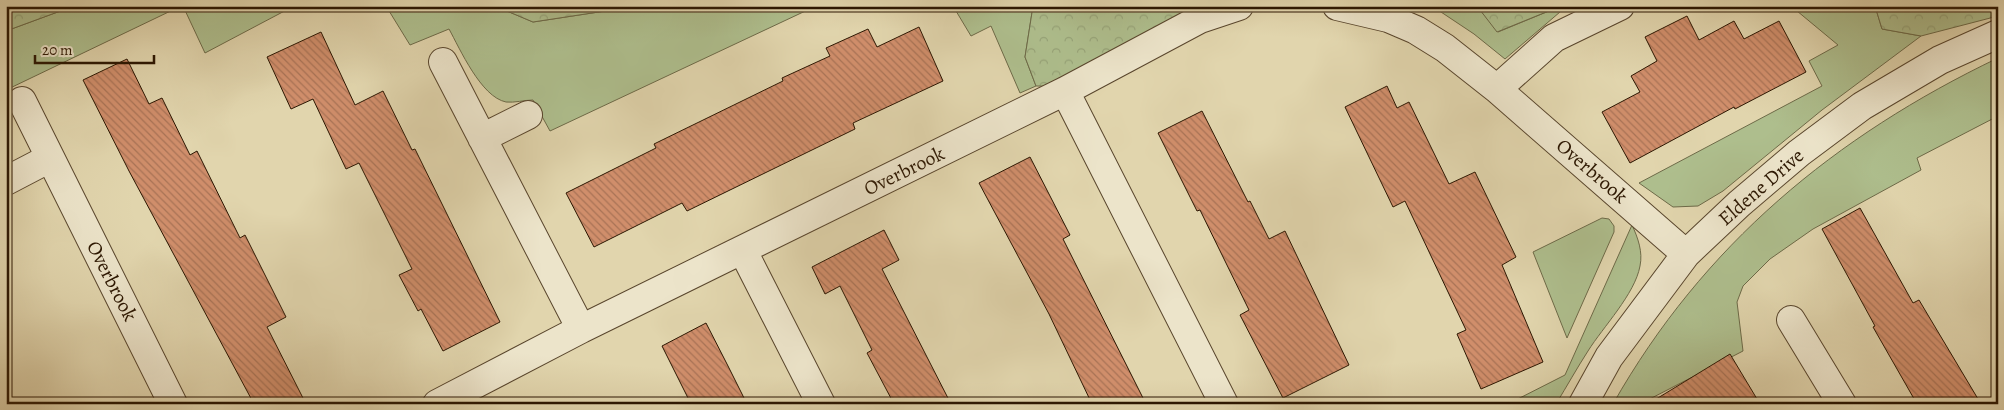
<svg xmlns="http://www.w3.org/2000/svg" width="2004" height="410" viewBox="0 0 2004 410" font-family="Alegreya,serif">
<defs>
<pattern id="forest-crowns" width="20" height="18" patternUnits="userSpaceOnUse" patternTransform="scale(1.25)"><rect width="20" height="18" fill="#aebe8d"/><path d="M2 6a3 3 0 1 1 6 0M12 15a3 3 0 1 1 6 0" fill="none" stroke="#96a378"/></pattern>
<pattern id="building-back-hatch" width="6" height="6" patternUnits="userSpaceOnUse" patternTransform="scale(1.25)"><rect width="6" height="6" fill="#d08e6b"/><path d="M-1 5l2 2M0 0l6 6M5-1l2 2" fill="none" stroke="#a97356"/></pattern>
</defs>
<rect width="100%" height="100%" fill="#e1d5ad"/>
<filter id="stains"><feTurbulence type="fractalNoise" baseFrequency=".004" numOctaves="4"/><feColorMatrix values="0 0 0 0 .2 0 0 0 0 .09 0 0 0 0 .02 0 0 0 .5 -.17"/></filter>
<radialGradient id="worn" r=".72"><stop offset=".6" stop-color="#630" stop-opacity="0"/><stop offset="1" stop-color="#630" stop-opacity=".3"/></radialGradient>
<path fill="#aebe8d" stroke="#6d6a48" d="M 74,6 L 181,6 L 6,90 L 6,31 Z
M 183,6 L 294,6 L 205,53 Z
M 386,6 L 495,6 L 533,22 L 638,6 L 816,6 L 550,131 L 533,100 C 525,100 514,103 506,102 C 481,97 460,49 449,29 L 410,45 Z
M 953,6 L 1033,6 L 1025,57 L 1036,86 L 1020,93 L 991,26 L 971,36 Z
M 1432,6 L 1477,6 L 1498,32 L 1561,6 L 1567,6 L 1505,59 L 1474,34 Z
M 1791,6 L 1875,6 L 1882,29 L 1921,36 L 1822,110 L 1723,191 L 1698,206 L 1673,207 L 1639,183 L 1822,86 L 1809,61 L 1838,45 Z
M 1998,58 L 1998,116 L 1917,158 L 1921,170 L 1813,229 L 1770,259 L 1743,286 L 1737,302 L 1743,351 L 1640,404 L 1613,404 C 1703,245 1835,136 1998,58 Z
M 1602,218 L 1609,219 L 1614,226 L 1614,232 L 1567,338 L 1533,252 Z
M 1632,225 C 1638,238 1643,252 1640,266 C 1635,294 1603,327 1588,351 C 1577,368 1567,386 1556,404 L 1508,404 L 1565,375 Z"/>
<path fill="url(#forest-crowns)" stroke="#6d6a48" d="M 6,6 L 74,6 L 6,31 Z
M 495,6 L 638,6 L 533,22 Z
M 1033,6 L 1218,6 L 1133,71 L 1096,87 L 1036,86 L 1025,57 Z
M 1477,6 L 1561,6 L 1497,32 Z
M 1875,6 L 1998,6 L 1998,16 L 1921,36 L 1882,29 Z"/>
<path fill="url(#building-back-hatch)" stroke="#2c1702" d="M 1687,16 L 1699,40 L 1734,21 L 1744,39 L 1779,21 L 1806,72 L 1735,109 L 1734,107 L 1630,163 L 1602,112 L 1640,92 L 1631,76 L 1657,61 L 1645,37 Z
M 919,27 L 943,81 L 853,123 L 855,129 L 687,211 L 682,203 L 594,247 L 566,193 L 656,148 L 654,144 L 783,81 L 782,78 L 830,56 L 826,48 L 868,29 L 877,47 Z
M 321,32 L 355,105 L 383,91 L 412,150 L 415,149 L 500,322 L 443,351 L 421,309 L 418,311 L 399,275 L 412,269 L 359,163 L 346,169 L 313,99 L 291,109 L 267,57 Z
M 127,59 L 149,104 L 162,98 L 190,155 L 197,151 L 240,238 L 245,235 L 286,317 L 267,327 L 306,404 L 254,404 L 129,171 L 83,80 Z
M 1387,86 L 1397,108 L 1409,102 L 1449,184 L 1475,172 L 1516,257 L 1502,265 L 1543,362 L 1481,389 L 1457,334 L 1466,330 L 1405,201 L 1393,207 L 1345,107 Z
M 1202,111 L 1248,202 L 1250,201 L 1269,239 L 1285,231 L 1349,365 L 1283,398 L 1240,315 L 1249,310 L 1200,210 L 1197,211 L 1158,133 Z
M 1030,157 L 1070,235 L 1063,239 L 1146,404 L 1092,404 L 1049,314 L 979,183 Z
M 1860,208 L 1913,303 L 1919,300 L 1981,404 L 1917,404 L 1873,327 L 1875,326 L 1822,229 Z
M 884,230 L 899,260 L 882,269 L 951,404 L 894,404 L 867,353 L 872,350 L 840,286 L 825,294 L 812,267 Z
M 706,323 L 728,366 L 747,404 L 691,404 L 662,346 Z
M 1730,354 L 1760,404 L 1648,404 Z"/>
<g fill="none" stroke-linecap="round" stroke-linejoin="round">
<defs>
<path id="minor" d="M 1337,6 L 1388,18 L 1416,30 L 1445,48 L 1497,89 L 1686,254
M 443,62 L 581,329
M 1497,89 L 1554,38 L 1620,6
M 1065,91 L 1224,404
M 22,101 L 173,404
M 482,138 L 528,115
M 6,181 L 50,158
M 743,251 L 821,404
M 1791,320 L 1842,404
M 437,404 L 581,329 L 1065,91 L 1200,19 L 1239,6
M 1583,404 L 1609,357 L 1686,254 L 1739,204 L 1799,153 L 1862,106 L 1940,60 L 1998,34"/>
</defs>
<use href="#minor" stroke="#59462d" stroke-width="30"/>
<use href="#minor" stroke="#ece4ca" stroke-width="28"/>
</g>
<g text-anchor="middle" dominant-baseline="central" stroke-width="4" stroke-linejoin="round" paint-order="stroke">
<g font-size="20" fill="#2c1702" stroke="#ece4ca">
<text transform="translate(904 171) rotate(-26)">Overbrook</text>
<text transform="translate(1592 171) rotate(41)">Overbrook</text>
<text transform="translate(1761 187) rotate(-41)">Eldene Drive</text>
<text transform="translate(112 281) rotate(63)">Overbrook</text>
</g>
</g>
<rect width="2004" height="410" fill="none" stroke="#e1d5ad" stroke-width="25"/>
<rect x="8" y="8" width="1989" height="395" fill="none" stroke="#2c1702" stroke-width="2.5"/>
<rect x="12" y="12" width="1979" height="385" fill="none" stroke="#2c1702"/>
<path d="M35 55v8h119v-8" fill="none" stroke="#2c1702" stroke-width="2.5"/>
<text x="42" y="55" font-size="15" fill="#2c1702" stroke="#ece4ca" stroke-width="4" paint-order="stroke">20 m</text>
<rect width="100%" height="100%" filter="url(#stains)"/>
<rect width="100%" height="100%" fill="url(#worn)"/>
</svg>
